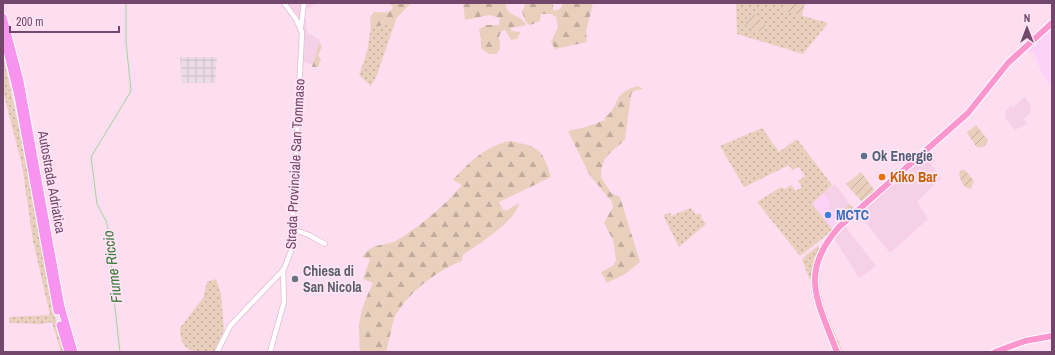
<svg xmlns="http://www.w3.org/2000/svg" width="1055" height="355" viewBox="0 0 1055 355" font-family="'Archivo Narrow',sans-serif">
<defs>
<pattern id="industrial-grid" width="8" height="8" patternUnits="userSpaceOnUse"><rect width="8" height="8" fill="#eadbe6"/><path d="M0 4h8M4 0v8" fill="none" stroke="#ccbdc8"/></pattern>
<pattern id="grass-dots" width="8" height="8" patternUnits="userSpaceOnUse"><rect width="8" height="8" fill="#e9d0bd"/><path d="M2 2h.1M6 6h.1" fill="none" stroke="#c1ab9e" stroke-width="1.8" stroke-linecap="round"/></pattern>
<pattern id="forest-firs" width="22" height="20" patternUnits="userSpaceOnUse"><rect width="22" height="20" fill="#e9d0bd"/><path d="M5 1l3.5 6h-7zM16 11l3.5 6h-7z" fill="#c1ab9e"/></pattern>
<pattern id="garden-furrows" width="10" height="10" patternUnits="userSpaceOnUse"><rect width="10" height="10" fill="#e9d0bd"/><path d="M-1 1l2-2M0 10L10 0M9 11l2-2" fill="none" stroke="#c1ab9e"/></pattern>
</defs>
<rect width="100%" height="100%" fill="#fcdef0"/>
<path fill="#f6d0e7" d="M 288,3 L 316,3 L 308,9 L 306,5 L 304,17 L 306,20 L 307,32 L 320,40 L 312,65 L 303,61 L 303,21 Z
M 1025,97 L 1030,105 L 1031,112 L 1024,118 L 1027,124 L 1015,130 L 1006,119 L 1005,112 L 1011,105 L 1013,107 Z
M 925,155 L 929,160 L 933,158 L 935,161 L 931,164 L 941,178 L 917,202 L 928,219 L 890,253 L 859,214 Z
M 835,184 L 839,189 L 855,211 L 835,217 L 836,215 L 828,205 L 830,204 L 823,193 Z
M 845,226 L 876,266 L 859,278 L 833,237 Z"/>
<path fill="#fdd2f8" d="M 1052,28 L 1052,87 L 1042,74 L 1034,53 L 1026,51 Z
M 823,193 L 830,204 L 828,206 L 837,215 L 835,217 L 840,223 L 833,230 L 812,204 Z"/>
<path fill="url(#industrial-grid)" d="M 180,57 L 217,57 L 215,83 L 182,83 Z"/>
<path fill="url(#grass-dots)" d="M 736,3 L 786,3 L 785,11 L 828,23 L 803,54 L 737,34 Z
M 396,19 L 377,75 L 371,86 L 359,75 L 367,52 L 371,27 L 382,26 Z
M 3,54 L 31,185 L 54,314 L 65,352 L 61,352 L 52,322 L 41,324 L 10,323 L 9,317 L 50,315 L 33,241 L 22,165 L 3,91 Z
M 762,128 L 779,152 L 797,139 L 832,185 L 812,204 L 833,230 L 800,256 L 757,202 L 781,187 L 785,189 L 791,185 L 796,191 L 802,187 L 798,181 L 805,176 L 799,167 L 792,170 L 789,165 L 744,187 L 720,146 Z
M 691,208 L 696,215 L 700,213 L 702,216 L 701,218 L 706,224 L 679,247 L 663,215 L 670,213 L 671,216 Z
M 833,237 L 834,239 C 804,279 827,312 843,352 L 840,352 C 824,312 802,277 833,237 Z
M 818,246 L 820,248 L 810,280 L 802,260 L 806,255 Z
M 216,279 L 221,294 L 224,330 L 214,352 C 194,352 180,353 180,328 L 203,298 L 207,282 Z"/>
<path fill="url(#forest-firs)" d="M 389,3 L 411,3 L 396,19 L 388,25 L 371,27 C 370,21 369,17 374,12 C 381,12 389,15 393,7 Z
M 463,3 L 506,3 C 506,15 512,13 520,18 C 523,20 524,23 527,25 L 511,28 L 511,31 L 520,32 L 520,33 L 517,39 L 511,40 L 505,30 L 501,31 L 499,37 L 500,49 L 496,54 L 489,54 L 481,48 L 481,38 L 479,29 L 486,25 L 499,25 L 500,18 L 489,15 L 465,20 Z
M 526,3 L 553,3 L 553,10 C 558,11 562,8 563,3 L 593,3 L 586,32 L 587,42 L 555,49 L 551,42 L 558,27 L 556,17 L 551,14 L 541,14 L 540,21 L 530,25 L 526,22 L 522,12 Z
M 319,43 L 322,46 L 318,56 L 321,59 L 318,67 L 312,67 Z
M 638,86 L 643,89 L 633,91 L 631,95 L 625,139 C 613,153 601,154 601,177 L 611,193 L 620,197 L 640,262 L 625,274 L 607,283 L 601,272 L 614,265 L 616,260 L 613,240 L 604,223 L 613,207 L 612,202 L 589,174 L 568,131 L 586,127 L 605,120 L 604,118 C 622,106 610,93 638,86 Z
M 510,141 C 539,147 542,148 551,177 L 499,202 L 503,210 L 508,210 L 519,203 C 517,220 478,245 463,255 L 462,261 C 439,269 404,295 394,319 C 391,329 389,341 386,352 L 360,352 C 358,320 359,312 373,283 L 363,279 L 370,259 L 362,257 C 373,241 385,248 399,239 C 419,227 448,203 462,185 L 453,180 C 468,163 487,145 510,141 Z"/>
<path fill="url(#garden-furrows)" d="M 786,3 L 805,3 L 802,16 L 785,11 Z
M 754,14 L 766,26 L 764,31 L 754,31 L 745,25 L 746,20 Z
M 976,125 L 988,140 C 987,145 981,150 976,146 L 967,133 Z
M 961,170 L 965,170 L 974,181 L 971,189 C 962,188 960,179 959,172 Z
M 861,172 L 876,192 L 863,203 L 846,184 Z
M 850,204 L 855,211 L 840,223 L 835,217 Z"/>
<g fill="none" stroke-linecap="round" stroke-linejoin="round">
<path stroke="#9bd79a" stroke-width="1" d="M 120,352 L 114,299 L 115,281 L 111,265 L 111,239 L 106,221 L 97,204 L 91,157 L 131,91 L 126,42 L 126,3"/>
<defs>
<path id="minor" d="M 301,27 L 304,3
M 292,229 L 309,235 L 325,244
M 217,352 L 230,326 L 284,269 L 291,251 L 302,32 L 296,19 L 284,3
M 270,352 L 284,302 L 283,270"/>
<path id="major" d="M 837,352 C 818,302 798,273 839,227 L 968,113 L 1008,63 L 1052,23
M 995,352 L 1025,341 L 1052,336"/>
<path id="highway" d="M 3,17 L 20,81 L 61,307 L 74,352
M 3,34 L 18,96 L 57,311
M 60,325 L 68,352"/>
</defs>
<use href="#minor" stroke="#e0bbd5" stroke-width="6"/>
<use href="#major" stroke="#fff" stroke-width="8"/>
<use href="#highway" stroke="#fff" stroke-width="9"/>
<use href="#minor" stroke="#fff" stroke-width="4.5"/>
<use href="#major" stroke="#fd95cf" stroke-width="6"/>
<use href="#highway" stroke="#f894f0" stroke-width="7"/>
</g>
<circle fill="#5c6f8a" stroke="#ffe5f4" stroke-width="1.5" cx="864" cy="156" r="4"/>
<circle fill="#e8710a" stroke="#ffe5f4" stroke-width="1.5" cx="882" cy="177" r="4"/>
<circle fill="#3f7fe0" stroke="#ffe5f4" stroke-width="1.5" cx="828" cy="215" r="4"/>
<circle fill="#6b7280" stroke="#ffe5f4" stroke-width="1.5" cx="295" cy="279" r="4"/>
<g text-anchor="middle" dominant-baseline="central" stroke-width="3.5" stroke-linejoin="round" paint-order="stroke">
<g font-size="14" font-weight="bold" fill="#4e5e75" stroke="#ffe5f4" text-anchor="start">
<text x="872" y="156">Ok Energie</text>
</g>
<g font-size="14" fill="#72476b" stroke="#ffe5f4">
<text transform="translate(295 164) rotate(-87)">Strada Provinciale San Tommaso</text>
<text transform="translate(52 182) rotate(80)">Autostrada Adriatica</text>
</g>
<g font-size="14" font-weight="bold" fill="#c56008" stroke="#ffe5f4" text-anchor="start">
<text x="890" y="177">Kiko Bar</text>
</g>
<g font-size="14" font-weight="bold" fill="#366cbe" stroke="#ffe5f4" text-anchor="start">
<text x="836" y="215">MCTC</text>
</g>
<g font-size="14" font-weight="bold" fill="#5b616d" stroke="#ffe5f4" text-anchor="start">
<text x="303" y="271">Chiesa di<tspan x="303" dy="16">San Nicola</tspan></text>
</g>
<g font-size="15" font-style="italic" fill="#3c783b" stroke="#ffe5f4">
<text transform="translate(112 267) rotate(-97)">Fiume Riccio</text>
</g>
</g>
<rect width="1055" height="355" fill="none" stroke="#72476b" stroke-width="8"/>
<g transform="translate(1027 28)" stroke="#ffe5f4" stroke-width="3" paint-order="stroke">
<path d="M0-3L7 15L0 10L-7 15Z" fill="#72476b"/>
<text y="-6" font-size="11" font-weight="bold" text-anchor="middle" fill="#72476b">N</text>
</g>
<path d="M10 26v6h109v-6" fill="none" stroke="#72476b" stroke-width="2"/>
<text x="16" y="26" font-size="12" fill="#72476b" stroke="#ffe5f4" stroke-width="3" paint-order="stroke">200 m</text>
</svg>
